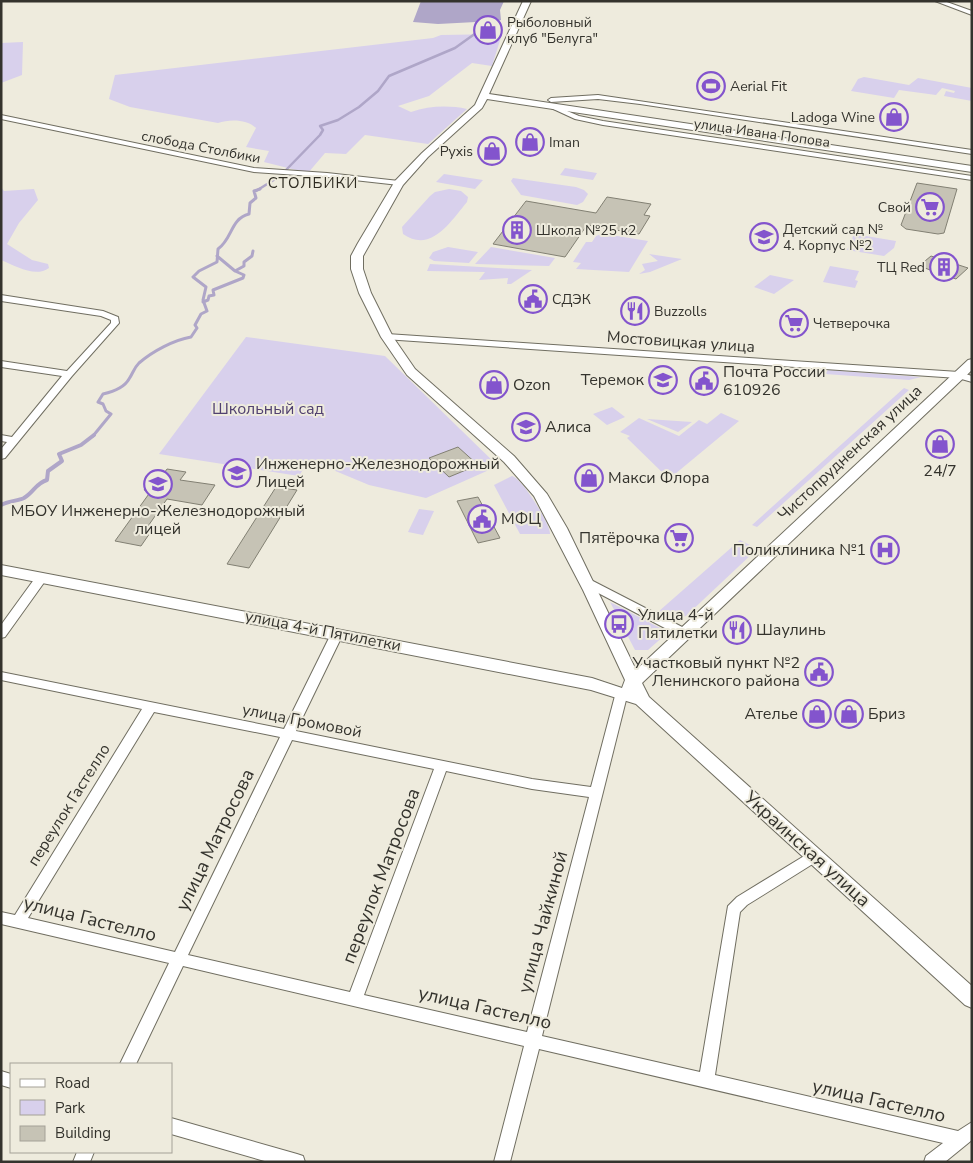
<svg xmlns="http://www.w3.org/2000/svg" width="973" height="1163" viewBox="0 0 973 1163" font-family="'Nunito Sans',sans-serif">
<rect width="100%" height="100%" fill="#eeebdd"/>
<path fill="#d8d0ec" d="M 502,34 L 492,66 L 472,63 L 429,96 L 398,106 L 411,112 C 429,106 448,105 467,109 L 428,144 L 365,135 L 346,154 L 325,153 L 308,173 L 264,162 L 269,151 L 246,147 L 256,128 C 247,119 229,119 218,123 L 130,107 L 109,99 L 115,75 L 433,38 L 441,35 Z
M 23,42 L 22,75 L 1,83 L 1,43 Z
M 864,77 L 909,85 L 918,78 L 972,88 L 972,101 L 944,96 L 946,91 L 954,93 L 955,91 L 942,88 L 936,95 L 899,90 L 894,98 L 851,91 L 858,79 Z
M 565,168 L 597,173 L 593,180 L 560,175 Z
M 444,174 L 483,180 L 475,189 L 436,182 Z
M 513,178 L 576,187 L 584,190 L 588,194 L 583,202 L 577,205 L 521,195 L 511,181 Z
M 1,187 L 4,191 L 34,189 L 38,200 L 19,223 L 7,244 L 32,260 L 48,264 L 49,268 C 35,278 16,266 1,260 Z
M 449,189 L 461,191 L 468,197 L 467,202 C 451,221 431,254 403,234 L 402,227 L 430,196 L 435,192 Z
M 601,234 L 605,234 L 648,241 L 629,272 L 576,269 L 581,263 L 573,262 L 586,242 L 592,242 L 596,236 Z
M 854,234 L 896,241 L 894,248 L 884,256 L 847,250 Z
M 448,247 L 478,252 L 469,263 L 434,261 L 429,258 L 433,252 Z
M 491,247 L 555,258 L 549,266 L 475,264 Z
M 649,254 L 682,259 L 650,272 L 639,274 L 645,270 L 642,264 L 658,261 Z
M 430,264 L 532,270 L 511,284 L 507,284 L 508,278 L 479,280 L 485,272 L 427,271 Z
M 830,266 L 859,271 L 855,280 L 858,281 L 855,288 L 823,282 Z
M 770,275 L 794,280 L 774,294 L 754,287 Z
M 246,337 L 385,356 L 498,466 L 426,498 L 369,485 L 309,460 L 299,476 L 159,454 Z
M 828,370 L 921,377 L 909,380 L 825,374 Z
M 904,388 L 909,390 L 757,527 L 752,525 Z
M 612,407 L 625,417 L 607,425 L 593,414 Z
M 721,413 L 739,421 L 669,479 L 627,438 L 630,436 L 620,432 L 639,418 L 679,436 L 699,420 L 707,424 Z
M 647,419 L 692,422 L 678,432 Z
M 512,476 C 522,478 551,525 550,534 L 520,534 L 494,485 Z
M 419,509 L 434,511 L 423,535 L 408,532 Z
M 740,540 L 752,546 L 754,552 L 686,616 L 672,620 L 658,612 Z
M 610,602 L 662,629 L 665,635 L 648,650 L 635,650 Z"/>
<path fill="#afa6c8" d="M 421,1 L 504,1 L 500,10 L 501,20 L 491,24 L 483,25 L 476,22 L 438,24 L 413,22 Z"/>
<g fill="none" stroke-linecap="round" stroke-linejoin="round">
<path stroke="#afa6c8" stroke-width="2.5" d="M 286,170 L 320,135 L 323,130 L 320,126 L 338,120 L 359,107 L 378,91 L 389,76 L 455,48 L 483,28
M 256,191 L 280,176"/>
<path stroke="#afa6c8" stroke-width="3" d="M 217,256 L 235,271
M 203,302 L 208,300 L 209,296 L 214,295 L 213,290 L 243,278 L 244,275 L 235,271 L 244,266 L 244,262 L 252,256 L 253,251
M 93,436 L 111,414 L 106,411 L 103,404 L 98,402 L 103,394 C 112,392 124,388 129,379 C 133,373 134,368 139,363 C 153,351 174,340 191,337 L 197,328 L 195,325 L 201,314 L 207,311 L 203,300 L 206,287 L 193,277 L 199,271 L 217,262 L 218,249 C 233,238 230,219 249,214 L 250,203 L 256,198 L 254,191 L 260,189"/>
<path stroke="#afa6c8" stroke-width="4" d="M 1,505 C 8,501 18,501 24,498 C 34,492 36,483 47,480 L 48,471 L 62,461 L 59,454 L 81,445 L 94,435"/>
</g>
<path fill="#c6c3b5" stroke="#828073" d="M 917,183 L 957,189 L 944,233 L 938,234 L 906,229 L 901,225 Z
M 607,197 L 651,204 L 644,215 L 650,216 L 639,234 L 587,225 L 565,257 L 493,244 L 526,201 L 596,213 Z
M 931,256 L 968,268 L 956,279 L 919,266 Z
M 458,447 L 478,465 L 449,477 L 429,458 Z
M 167,469 L 186,472 L 180,480 L 215,485 L 202,505 L 167,499 L 146,529 L 152,530 L 141,546 L 115,541 L 151,491 L 144,490 L 152,479 L 159,480 Z
M 276,487 L 297,490 L 249,568 L 227,564 Z
M 478,497 L 500,538 L 478,543 L 457,501 Z"/>
<g fill="none" stroke-linecap="round" stroke-linejoin="round">
<defs>
<path id="street" d="M 935,1 L 944,1 L 972,11 L 972,15 Z
M 598,95 L 972,150 L 972,154 L 640,104 L 598,99 L 551,102 L 548,100 L 551,98 Z
M 549,105 L 553,105 L 579,116 L 603,121 L 972,176 L 972,180 L 603,125 L 575,119 L 549,107 Z
M 1,115 L 254,168 L 327,173 L 399,181 L 403,183 L 399,185 L 327,177 L 254,172 L 1,119 Z
M 1,295 L 103,311 L 118,317 L 119,323 L 72,376 L 5,458 L 1,459 L 1,449 L 7,442 L 1,441 L 1,435 L 12,437 L 62,376 L 1,367 L 1,361 L 67,371 L 111,323 L 111,320 L 101,316 L 1,301 Z
M 387,334 L 959,372 L 972,376 L 972,382 L 958,378 L 384,339 L 384,335 Z
M 42,573 L 48,577 L 5,637 L 1,638 L 1,625 L 38,574 Z
M 587,578 L 688,630 L 690,633 L 684,637 L 680,636 L 583,585 L 581,582 L 583,579 Z
M 337,630 L 343,634 L 296,731 L 532,779 L 591,787 L 616,692 L 618,689 L 626,689 L 628,692 L 542,1036 L 700,1072 L 728,906 L 737,897 L 814,850 L 819,852 L 821,856 L 819,860 L 747,905 L 740,912 L 715,1075 L 958,1131 L 972,1122 L 972,1140 L 945,1162 L 924,1162 L 926,1156 L 943,1143 L 539,1049 L 510,1162 L 494,1162 L 524,1046 L 183,966 L 136,1064 L 120,1064 L 169,963 L 1,924 L 1,912 L 15,915 L 142,709 L 1,680 L 1,672 L 284,729 L 331,634 ZM 154,712 L 280,737 L 175,952 L 28,918 ZM 292,740 L 434,769 L 350,992 L 188,955 ZM 446,771 L 532,789 L 589,797 L 527,1032 L 364,995 Z
M 1,1071 L 11,1074 L 11,1088 L 1,1085 Z
M 171,1118 L 297,1154 L 303,1156 L 305,1162 L 268,1162 L 171,1134 Z
M 77,1152 L 94,1152 L 90,1162 L 73,1162 Z"/>
<path id="secondary" d="M 523,1 L 531,1 L 489,94 L 972,166 L 972,172 L 487,99 L 482,108 L 428,157 L 403,185 L 363,256 L 363,269 L 371,293 L 393,337 L 415,369 L 514,456 L 547,494 L 567,528 L 636,670 L 968,360 L 972,359 L 972,370 L 642,683 L 649,697 L 972,986 L 972,1008 L 965,1005 L 636,704 L 591,690 L 1,575 L 1,565 L 592,678 L 622,688 L 625,680 L 583,590 L 534,496 L 504,462 L 407,375 L 381,337 L 359,293 L 351,269 L 351,256 L 358,243 L 395,181 L 422,153 L 475,105 Z"/>
</defs>
<use href="#street" stroke="#706e61" stroke-width="2"/>
<use href="#secondary" stroke="#706e61" stroke-width="2"/>
<use href="#street" fill="#fff" fill-rule="evenodd"/>
<use href="#secondary" fill="#fff" fill-rule="evenodd"/>
</g>
<defs>
<symbol id="shop-ring" viewBox="-11 -11 22 22"><circle r="9.5" fill="#eeebdd" stroke="#8354cd" stroke-width="1.5"/><path d="M-5-2.5h2.3a2.7 3.5 0 0 1 5.4 0H5L5.5 6h-11ZM-1.5-2.5h3a1.5 2.3 0 0 0-3 0Z" fill="#8354cd"/></symbol>
<symbol id="stadium-ring" viewBox="-11 -11 22 22"><circle r="9.5" fill="#eeebdd" stroke="#8354cd" stroke-width="1.5"/><path d="M0-5a6.5 5 0 1 0 0 10a6.5 5 0 1 0 0-10ZM-3.5-1.8h7v3.6h-7Z" fill="#8354cd"/></symbol>
<symbol id="supermarket-ring" viewBox="-11 -11 22 22"><circle r="9.5" fill="#eeebdd" stroke="#8354cd" stroke-width="1.5"/><path d="M-6-5.5h2.5l.6 2H6L4.5 2H-2.5L-4.4-4H-6ZM-1.5 3.2a1.3 1.3 0 1 0 .1 0ZM3 3.2a1.3 1.3 0 1 0 .1 0Z" fill="#8354cd"/></symbol>
<symbol id="building-ring" viewBox="-11 -11 22 22"><circle r="9.5" fill="#eeebdd" stroke="#8354cd" stroke-width="1.5"/><path d="M-4-6H4V6H1V3H-1V6H-4ZM-2.5-4.3h1.7v1.8h-1.7ZM.8-4.3h1.7v1.8H.8ZM-2.5-1h1.7V.8h-1.7ZM.8-1h1.7V.8H.8Z" fill="#8354cd"/></symbol>
<symbol id="school-ring" viewBox="-11 -11 22 22"><circle r="9.5" fill="#eeebdd" stroke="#8354cd" stroke-width="1.5"/><path d="M0-5L7-2L0 1L-7-2ZM-4 1L0 2.5L4 1V4Q0 6-4 4Z" fill="#8354cd"/></symbol>
<symbol id="civic-ring" viewBox="-11 -11 22 22"><circle r="9.5" fill="#eeebdd" stroke="#8354cd" stroke-width="1.5"/><path d="M-.6-6.5H3V-4.5H.6V-3L4-1V1h2V6H-6V1h2V-1L-.6-3ZM-1.2 2.5V6h2.4V2.5Z" fill="#8354cd"/></symbol>
<symbol id="restaurant-ring" viewBox="-11 -11 22 22"><circle r="9.5" fill="#eeebdd" stroke="#8354cd" stroke-width="1.5"/><path d="M-5-6h1v4h1v-4h1v4h1v-4h1v5L-1.5 .5V6h-2V.5L-5-1ZM5-6V6H3V1.5H1.5Q1.5-4 5-6Z" fill="#8354cd"/></symbol>
<symbol id="hospital-ring" viewBox="-11 -11 22 22"><circle r="9.5" fill="#eeebdd" stroke="#8354cd" stroke-width="1.5"/><path d="M-5-5h3v3.5h4V-5h3V5h-3V1.5h-4V5h-3Z" fill="#8354cd"/></symbol>
<symbol id="bus-ring" viewBox="-11 -11 22 22"><circle r="9.5" fill="#eeebdd" stroke="#8354cd" stroke-width="1.5"/><path d="M-5-6H5V4H4V6H2V4H-2V6H-4V4H-5ZM-3.5-4V0h7V-4ZM-3.5 1.2v1.5H-2V1.2ZM2 1.2v1.5H3.5V1.2Z" fill="#8354cd"/></symbol>
</defs>
<g fill-rule="evenodd">
<use href="#shop-ring" x="472" y="14" width="32" height="32"/>
<use href="#stadium-ring" x="695" y="70" width="32" height="32"/>
<use href="#shop-ring" x="878" y="101" width="32" height="32"/>
<use href="#shop-ring" x="514" y="126" width="32" height="32"/>
<use href="#shop-ring" x="476" y="135" width="32" height="32"/>
<use href="#supermarket-ring" x="914" y="191" width="32" height="32"/>
<use href="#building-ring" x="501" y="214" width="32" height="32"/>
<use href="#school-ring" x="748" y="221" width="32" height="32"/>
<use href="#building-ring" x="928" y="251" width="32" height="32"/>
<use href="#civic-ring" x="517" y="283" width="32" height="32"/>
<use href="#restaurant-ring" x="619" y="295" width="32" height="32"/>
<use href="#supermarket-ring" x="778" y="307" width="32" height="32"/>
<use href="#school-ring" x="647" y="364" width="32" height="32"/>
<use href="#civic-ring" x="688" y="365" width="32" height="32"/>
<use href="#shop-ring" x="478" y="369" width="32" height="32"/>
<use href="#school-ring" x="510" y="411" width="32" height="32"/>
<use href="#shop-ring" x="924" y="428" width="32" height="32"/>
<use href="#school-ring" x="221" y="457" width="32" height="32"/>
<use href="#shop-ring" x="573" y="462" width="32" height="32"/>
<use href="#school-ring" x="142" y="468" width="32" height="32"/>
<use href="#civic-ring" x="466" y="503" width="32" height="32"/>
<use href="#supermarket-ring" x="663" y="522" width="32" height="32"/>
<use href="#hospital-ring" x="869" y="534" width="32" height="32"/>
<use href="#bus-ring" x="603" y="608" width="32" height="32"/>
<use href="#restaurant-ring" x="721" y="614" width="32" height="32"/>
<use href="#civic-ring" x="803" y="656" width="32" height="32"/>
<use href="#shop-ring" x="801" y="698" width="32" height="32"/>
<use href="#shop-ring" x="833" y="698" width="32" height="32"/>
</g>
<g text-anchor="middle" dominant-baseline="central" stroke-width="4" stroke-linejoin="round" paint-order="stroke">
<g font-size="14" fill="#34332d" stroke="#eeebdd" text-anchor="start">
<text x="507" y="22">Рыболовный<tspan x="507" dy="16">клуб "Белуга"</tspan></text>
<text x="730" y="86">Aerial Fit</text>
<text x="875" y="117" text-anchor="end">Ladoga Wine</text>
<text x="549" y="142">Iman</text>
<text x="473" y="151" text-anchor="end">Pyxis</text>
<text x="911" y="207" text-anchor="end">Свой</text>
<text x="783" y="229">Детский сад №<tspan x="783" dy="16">4. Корпус №2</tspan></text>
<text x="536" y="230">Школа №25 к2</text>
<text x="925" y="267" text-anchor="end">ТЦ Red</text>
<text x="552" y="299">СДЭК</text>
<text x="654" y="311">Buzzolls</text>
<text x="813" y="323">Четверочка</text>
</g>
<g font-size="14" fill="#34332d" stroke="#eeebdd">
<text transform="translate(762 133) rotate(8)">улица Ивана Попова</text>
<text transform="translate(201 147) rotate(11)">слобода Столбики</text>
</g>
<g font-size="15" letter-spacing="1" fill="#2e2b21" stroke="#eeebdd">
<text x="313" y="183">СТОЛБИКИ</text>
</g>
<g font-size="16" fill="#34332d" stroke="#eeebdd">
<text transform="translate(681 342) rotate(4)">Мостовицкая улица</text>
<text transform="translate(850 453) rotate(-43)">Чистопрудненская улица</text>
<text transform="translate(323 631) rotate(11)">улица 4-й Пятилетки</text>
<text transform="translate(302 721) rotate(11)">улица Громовой</text>
<text transform="translate(69 805) rotate(-58)">переулок Гастелло</text>
</g>
<g font-size="16" fill="#34332d" stroke="#eeebdd" text-anchor="start">
<text x="723" y="372">Почта России<tspan x="723" dy="18">610926</tspan></text>
<text x="644" y="380" text-anchor="end">Теремок</text>
<text x="513" y="385">Ozon</text>
<text x="545" y="427">Алиса</text>
<text x="256" y="464">Инженерно-Железнодорожный<tspan x="256" dy="18">Лицей</tspan></text>
<text x="940" y="471" text-anchor="middle">24/7</text>
<text x="608" y="478">Макси Флора</text>
<text x="158" y="511" text-anchor="middle">МБОУ Инженерно-Железнодорожный<tspan x="158" dy="18">лицей</tspan></text>
<text x="501" y="519">МФЦ</text>
<text x="660" y="538" text-anchor="end">Пятёрочка</text>
<text x="866" y="550" text-anchor="end">Поликлиника №1</text>
<text x="638" y="615">Улица 4-й<tspan x="638" dy="18">Пятилетки</tspan></text>
<text x="756" y="630">Шаулинь</text>
<text x="800" y="663" text-anchor="end">Участковый пункт №2<tspan x="800" dy="18">Ленинского района</tspan></text>
<text x="798" y="714" text-anchor="end">Ателье</text>
<text x="868" y="714">Бриз</text>
</g>
<g font-size="16" fill="#514170" stroke="#eeebdd">
<text x="268" y="409">Школьный сад</text>
</g>
<g font-size="19" fill="#34332d" stroke="#eeebdd">
<text transform="translate(215 840) rotate(-64)">улица Матросова</text>
<text transform="translate(807 849) rotate(42)">Украинская улица</text>
<text transform="translate(381 876) rotate(-69)">переулок Матросова</text>
<text transform="translate(90 919) rotate(14)">улица Гастелло</text>
<text transform="translate(543 922) rotate(-75)">улица Чайкиной</text>
<text transform="translate(485 1008) rotate(13)">улица Гастелло</text>
<text transform="translate(879 1101) rotate(13)">улица Гастелло</text>
</g>
</g>
<rect width="973" height="1163" fill="none" stroke="#34332d" stroke-width="5"/>
<rect x="10" y="1063" width="162" height="90" fill="#eeebdd" stroke="#a4a197"/>
<rect x="20" y="1079" width="25" height="8" fill="#ffffff" stroke="#a4a197"/>
<text x="55" y="1088" font-size="15" fill="#34332d">Road</text>
<rect x="20" y="1100" width="25" height="15" fill="#d8d0ec" stroke="#a4a197"/>
<text x="55" y="1113" font-size="15" fill="#34332d">Park</text>
<rect x="20" y="1126" width="25" height="15" fill="#c6c3b5" stroke="#a4a197"/>
<text x="55" y="1138" font-size="15" fill="#34332d">Building</text>
</svg>
